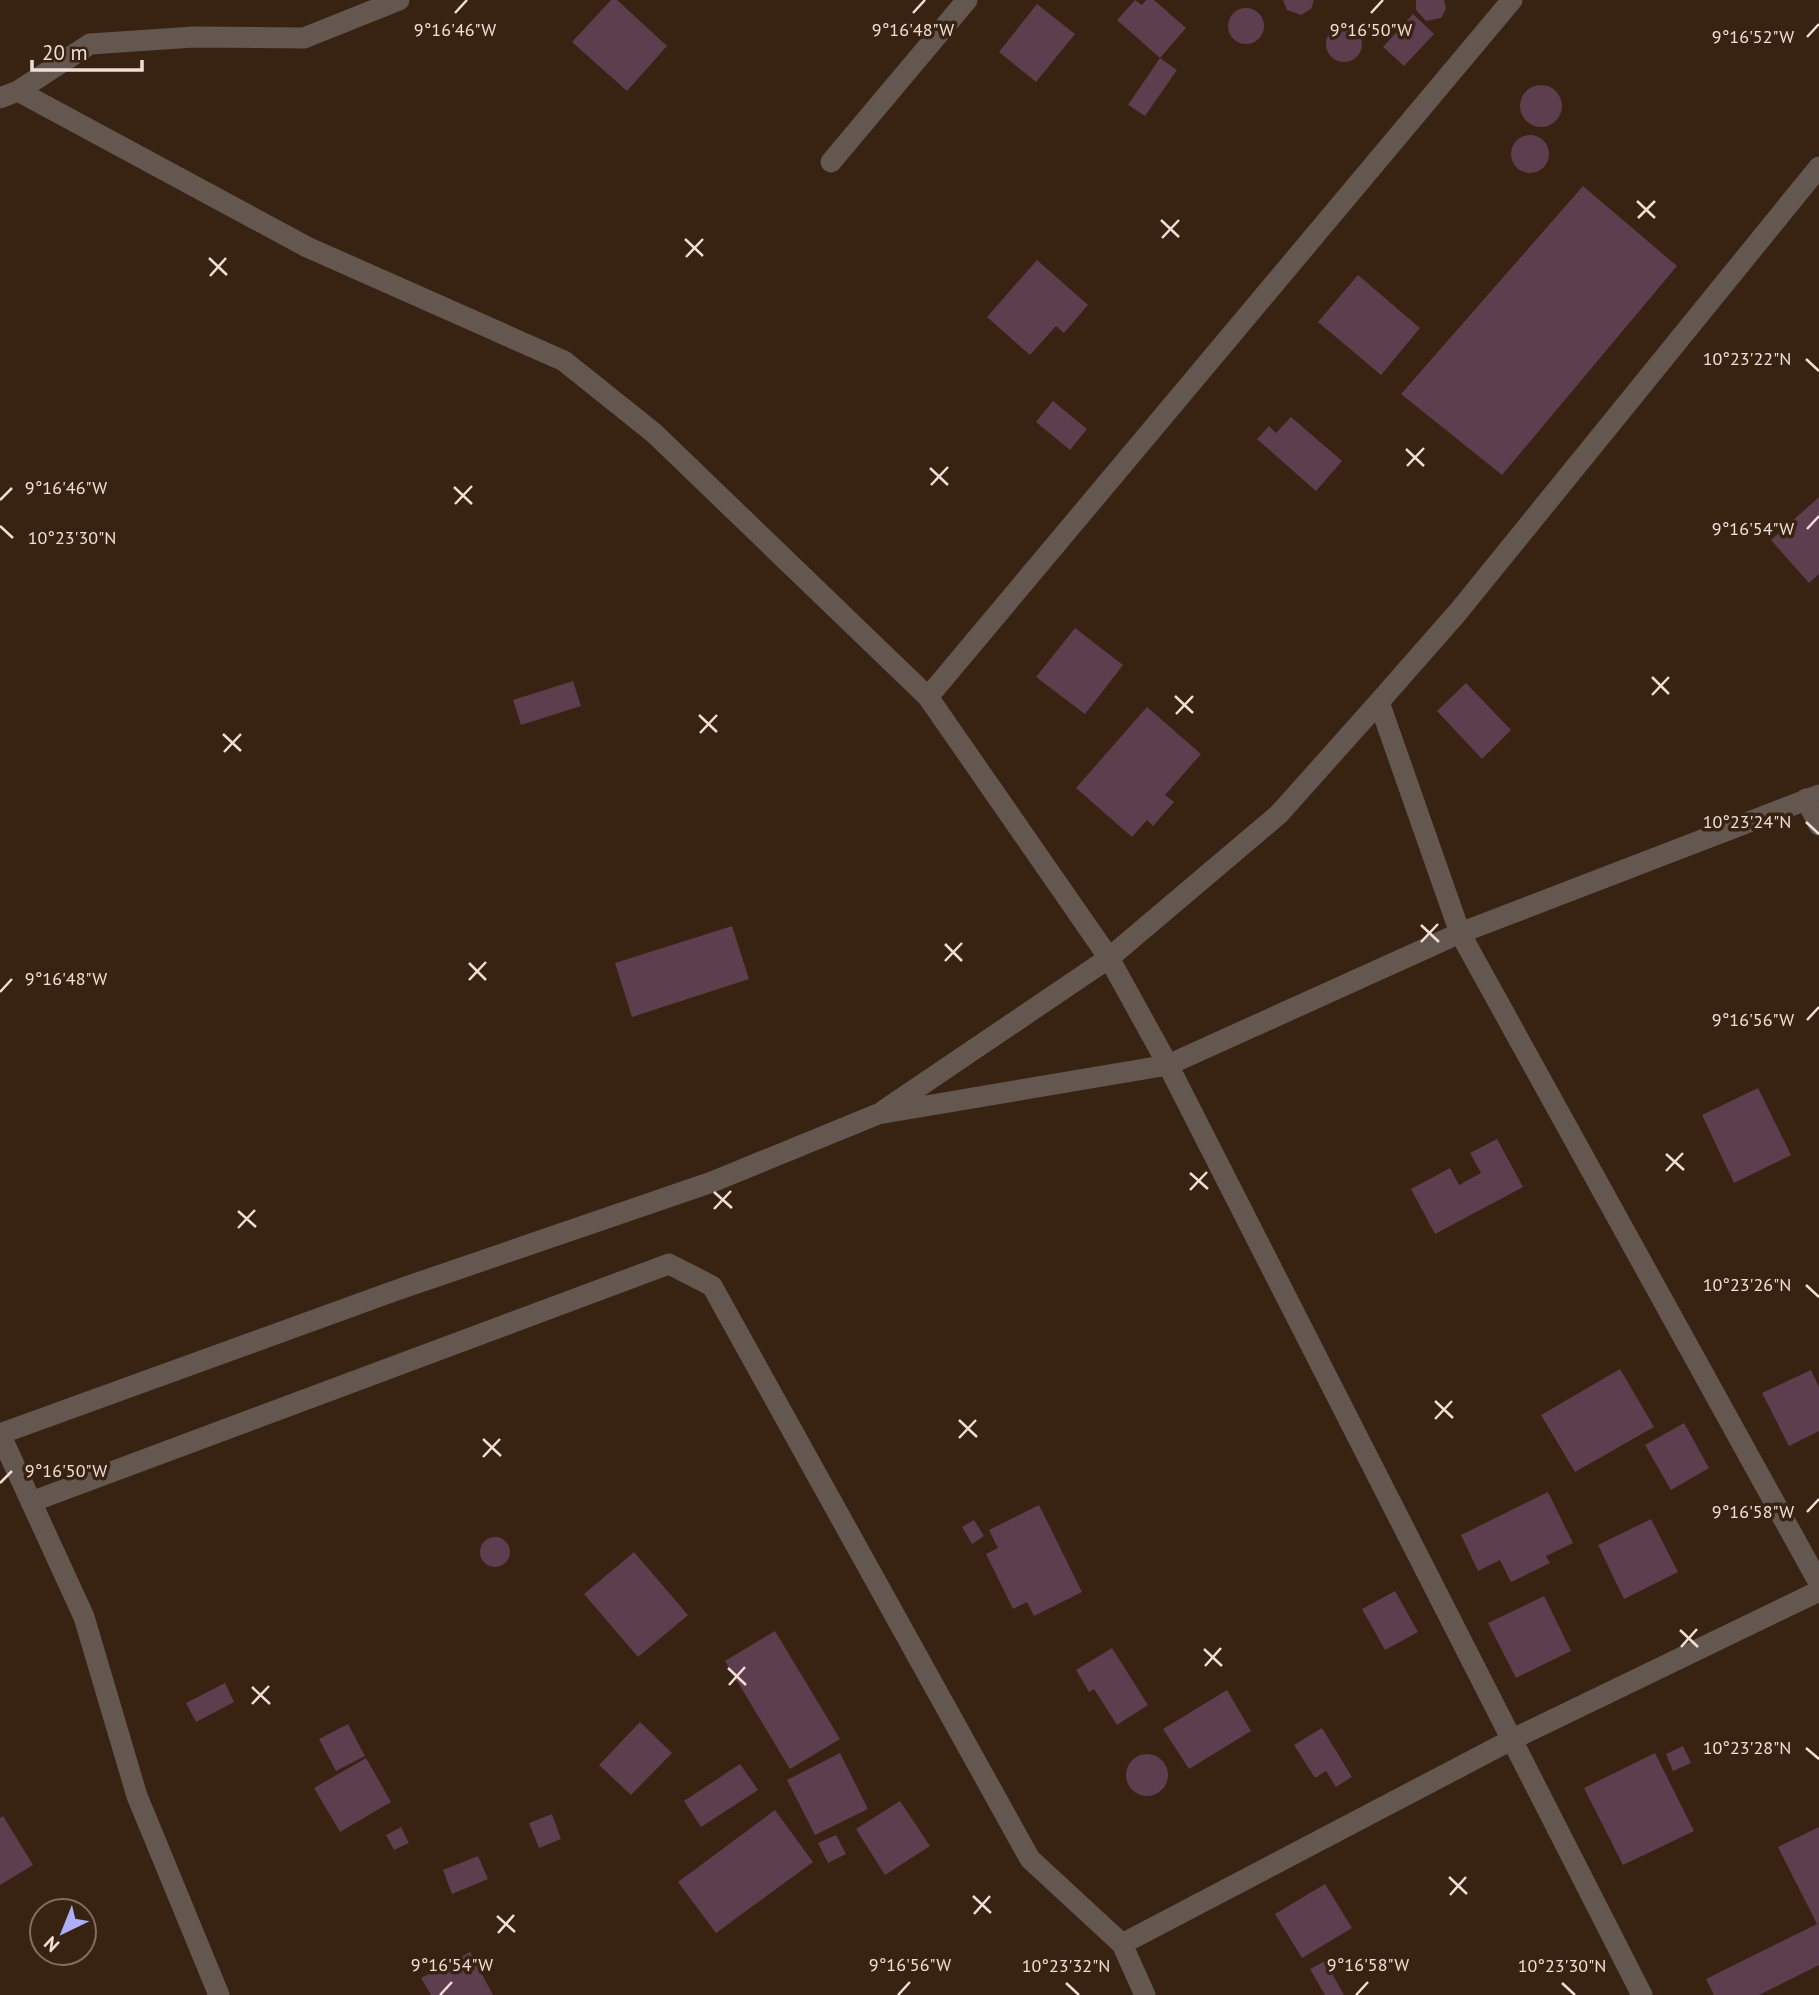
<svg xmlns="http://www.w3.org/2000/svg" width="1819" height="1995" viewBox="0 0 1819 1995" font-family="'PT Sans',sans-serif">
<rect width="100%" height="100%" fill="#382212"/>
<path fill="#5d3e4f" d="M 611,0 L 617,0 L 667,46 L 627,91 L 572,42 Z
M 1135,0 L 1142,5 L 1146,0 L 1154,0 L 1186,28 L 1160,58 L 1117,20 Z
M 1283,0 L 1314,0 L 1311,9 L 1301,15 L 1287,10 Z
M 1416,0 L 1444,0 L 1446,9 L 1441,18 L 1426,21 L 1416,10 Z
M 1037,4 L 1075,34 L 1036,82 L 999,52 Z
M1228 26a18 18 0 1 1 36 0a18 18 0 1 1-36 0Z
M 1413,14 L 1434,34 L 1404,66 L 1383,47 Z
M1326 44a18 18 0 1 1 36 0a18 18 0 1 1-36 0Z
M 1160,58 L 1177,70 L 1145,116 L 1128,105 Z
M1520 106a21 21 0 1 1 42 0a21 21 0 1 1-42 0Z
M1511 154a19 19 0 1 1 38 0a19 19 0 1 1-38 0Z
M 1583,186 L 1677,266 L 1502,475 L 1401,394 Z
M 1037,260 L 1088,305 L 1064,333 L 1056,326 L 1030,355 L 987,317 Z
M 1358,275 L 1420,328 L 1381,375 L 1318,322 Z
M 1053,401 L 1087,429 L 1070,450 L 1036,422 Z
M 1291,417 L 1342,461 L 1316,491 L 1257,439 L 1269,426 L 1276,433 Z
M 1819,497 L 1819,574 L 1809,583 L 1771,540 Z
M 1075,628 L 1123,665 L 1085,714 L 1036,677 Z
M 573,681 L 581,706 L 521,725 L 513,700 Z
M 1466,683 L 1511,730 L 1482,759 L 1437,711 Z
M 1147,707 L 1201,754 L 1165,795 L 1174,802 L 1153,826 L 1147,820 L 1132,837 L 1076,788 Z
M 732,926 L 749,979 L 632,1017 L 615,963 Z
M 1758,1088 L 1791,1155 L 1734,1183 L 1702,1115 Z
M 1497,1139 L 1523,1187 L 1435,1234 L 1411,1189 L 1450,1168 L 1459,1185 L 1481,1173 L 1470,1153 Z
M 1620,1369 L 1654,1427 L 1575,1472 L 1541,1415 Z
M 1811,1370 L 1819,1387 L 1819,1431 L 1789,1446 L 1762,1393 Z
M 1684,1423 L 1709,1468 L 1671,1490 L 1645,1445 Z
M 1548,1492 L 1573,1543 L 1546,1556 L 1550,1563 L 1511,1582 L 1500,1560 L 1478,1571 L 1461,1535 Z
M 1039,1505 L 1082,1592 L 1034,1616 L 1027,1602 L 1013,1609 L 986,1554 L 998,1548 L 989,1530 Z
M 1651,1519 L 1678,1572 L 1624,1599 L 1598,1545 Z
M 974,1520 L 984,1536 L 972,1544 L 962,1527 Z
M480 1552a15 15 0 1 1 30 0a15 15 0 1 1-30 0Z
M 634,1552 L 688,1615 L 638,1657 L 584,1594 Z
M 1395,1591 L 1418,1632 L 1385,1650 L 1362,1609 Z
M 1544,1596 L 1571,1651 L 1516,1678 L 1488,1623 Z
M 775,1631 L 840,1739 L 790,1769 L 725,1661 Z
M 1112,1648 L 1148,1705 L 1117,1725 L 1094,1689 L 1089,1692 L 1076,1670 Z
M 225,1683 L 234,1702 L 196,1722 L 186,1703 Z
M 1227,1690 L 1251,1731 L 1189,1769 L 1163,1729 Z
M 640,1722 L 672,1753 L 631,1795 L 599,1765 Z
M 348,1724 L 365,1756 L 336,1771 L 319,1739 Z
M 1322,1728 L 1352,1777 L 1336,1787 L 1326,1771 L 1315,1778 L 1294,1745 Z
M 1683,1746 L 1691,1763 L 1673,1771 L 1666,1754 Z
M 840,1753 L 868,1809 L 815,1835 L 787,1780 Z
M 1655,1753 L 1694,1831 L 1623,1865 L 1584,1788 Z
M1126 1775a21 21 0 1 1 42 0a21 21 0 1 1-42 0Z
M 366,1758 L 391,1802 L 340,1832 L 314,1788 Z
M 740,1764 L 758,1790 L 701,1827 L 684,1801 Z
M 900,1801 L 930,1846 L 885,1875 L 856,1829 Z
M 775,1810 L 813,1862 L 716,1933 L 678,1882 Z
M 552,1814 L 561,1839 L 539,1848 L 529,1823 Z
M 3,1816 L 33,1865 L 0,1885 L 0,1818 Z
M 401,1827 L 409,1843 L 394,1850 L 386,1835 Z
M 1819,1827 L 1819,1965 L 1759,1995 L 1714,1995 L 1706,1979 L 1817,1924 L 1778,1847 Z
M 836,1835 L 846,1854 L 828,1863 L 818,1843 Z
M 478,1856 L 488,1879 L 452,1894 L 443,1870 Z
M 1325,1884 L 1352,1928 L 1302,1958 L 1275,1914 Z
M 470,1952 L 493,1995 L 431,1995 L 421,1978 Z
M 1325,1961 L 1344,1995 L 1325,1995 L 1310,1969 Z"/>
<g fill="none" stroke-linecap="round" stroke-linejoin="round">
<path stroke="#635750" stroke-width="21" d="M 18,91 L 90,44 L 194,37 L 304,38 L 399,0
M 0,98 L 18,91 L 307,247 L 564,361 L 654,433 L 928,697 L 1109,958 L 1168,1065 L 1642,1995
M 831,162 L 967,0
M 1819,167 L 1458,612 L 1379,702 L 1460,933 L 1819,1583
M 928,697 L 1512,0
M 1806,799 L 1819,825
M 883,1111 L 1109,958 L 1279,814 L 1379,702
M 0,1434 L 397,1290 L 712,1182 L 878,1114 L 1168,1065 L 1460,933 L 1819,795
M 0,1434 L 84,1617 L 137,1796 L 219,1995
M 31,1502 L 669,1264 L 712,1286 L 1030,1859 L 1122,1944
M 1145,1995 L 1122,1944 L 1513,1739 L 1819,1591"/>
</g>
<path fill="none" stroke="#efdfd6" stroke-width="2.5" d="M 455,13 L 467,0M 913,13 L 925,0M 1371,13 L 1383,0M 1807,37 L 1819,24M 1637,201 L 1655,218M 1638,218 L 1655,201M 1161,220 L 1179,237M 1162,238 L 1179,220M 685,239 L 703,256M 686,257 L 703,239M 209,258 L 227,275M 210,276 L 226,258M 1806,359 L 1819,371M 1406,449 L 1424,466M 1407,466 L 1424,448M 930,468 L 948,485M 931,485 L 948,467M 454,487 L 472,504M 0,500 L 12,488M 455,504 L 472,486M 0,526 L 13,538M 1807,529 L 1819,516M 1652,677 L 1669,694M 1652,695 L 1669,677M 1175,696 L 1193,713M 1176,714 L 1193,696M 699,715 L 717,732M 700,733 L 717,715M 223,734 L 241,751M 224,752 L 241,734M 1806,822 L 1819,834M 1421,925 L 1439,942M 1421,942 L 1438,924M 945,944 L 962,961M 945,961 L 962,943M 469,963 L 486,980M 469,980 L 486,962M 0,992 L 12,979M 1807,1020 L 1819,1007M 1666,1154 L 1684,1170M 1666,1171 L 1683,1153M 1190,1173 L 1208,1189M 1190,1190 L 1207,1172M 714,1192 L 732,1208M 714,1209 L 731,1191M 238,1211 L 256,1227M 238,1228 L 255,1210M 1806,1285 L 1819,1297M 1435,1401 L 1453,1418M 1435,1419 L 1452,1401M 959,1420 L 977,1437M 959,1438 L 976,1420M 483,1439 L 501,1456M 483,1457 L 500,1439M 0,1483 L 12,1471M 1807,1512 L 1819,1499M 1680,1630 L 1698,1647M 1681,1647 L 1697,1629M 1204,1649 L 1222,1666M 1205,1666 L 1221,1648M 728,1668 L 746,1685M 729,1685 L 745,1667M 252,1687 L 270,1704M 252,1704 L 269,1686M 1806,1748 L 1819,1759M 1449,1877 L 1467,1894M 1450,1895 L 1466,1877M 973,1896 L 991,1913M 974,1914 L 990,1896M 497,1916 L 515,1932M 498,1933 L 514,1915M 1066,1983 L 1079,1995M 1562,1983 L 1575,1995M 440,1995 L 452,1982M 898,1995 L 910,1982M 1356,1995 L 1368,1982"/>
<g font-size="18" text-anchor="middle" fill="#efdfd6" stroke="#382212" stroke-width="7" stroke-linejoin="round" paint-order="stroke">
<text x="455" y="36">9°16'46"W</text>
<text x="913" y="36">9°16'48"W</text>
<text x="1371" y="36">9°16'50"W</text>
<text x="1753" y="43">9°16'52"W</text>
<text x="1747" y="365">10°23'22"N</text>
<text x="66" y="494">9°16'46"W</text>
<text x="1753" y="535">9°16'54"W</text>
<text x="72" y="544">10°23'30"N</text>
<text x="1747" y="828">10°23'24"N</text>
<text x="66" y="985">9°16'48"W</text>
<text x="1753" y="1026">9°16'56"W</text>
<text x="1747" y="1291">10°23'26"N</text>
<text x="66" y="1477">9°16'50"W</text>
<text x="1753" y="1518">9°16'58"W</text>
<text x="1747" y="1754">10°23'28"N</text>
<text x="452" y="1971">9°16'54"W</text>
<text x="910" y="1971">9°16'56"W</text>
<text x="1368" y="1971">9°16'58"W</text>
<text x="1066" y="1972">10°23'32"N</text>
<text x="1562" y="1972">10°23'30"N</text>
</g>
<g transform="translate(63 1932) rotate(223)"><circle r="33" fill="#382212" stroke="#816e60" stroke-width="2"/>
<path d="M0-5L12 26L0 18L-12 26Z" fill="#adaffb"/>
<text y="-10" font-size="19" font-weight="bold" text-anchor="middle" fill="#efdfd6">N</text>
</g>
<path d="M32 60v10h110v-10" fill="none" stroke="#efdfd6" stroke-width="3.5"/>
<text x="42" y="60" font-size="21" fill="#efdfd6" stroke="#382212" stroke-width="5" paint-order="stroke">20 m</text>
</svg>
